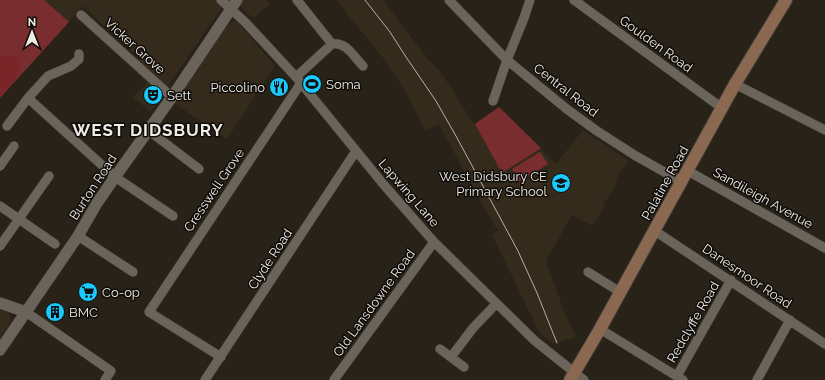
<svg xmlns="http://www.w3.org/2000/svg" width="825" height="380" viewBox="0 0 825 380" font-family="Raleway,sans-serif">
<rect width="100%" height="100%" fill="#282219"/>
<path fill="#342b1c" d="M 0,0 L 227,0 L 150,112 L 133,97 L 147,82 L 133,68 L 140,59 L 83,6 L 0,98 Z
M 241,0 L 266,0 L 270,4 L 254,18 L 245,12 L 240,3 Z
M 336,0 L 383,0 L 428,59 L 440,71 L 474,124 L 499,107 L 556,164 L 583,130 L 629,161 L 618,176 L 615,188 L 603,205 L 605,207 L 592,226 L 572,215 L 546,261 L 565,314 L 576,337 L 553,344 L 539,332 L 497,245 L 491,235 L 499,230 L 494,225 L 439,125 L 425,130 L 404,89 L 384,59 Z
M 233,22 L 237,22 L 240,25 L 275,66 L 227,139 L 174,103 L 225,26 Z
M 0,309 L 8,312 L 11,321 L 0,337 Z"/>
<path fill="#7a2d2f" d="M 0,0 L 44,0 L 69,22 L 0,98 Z
M 499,107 L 541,148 L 502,173 L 475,124 Z
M 540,152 L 548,164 L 519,182 L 512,169 Z"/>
<path fill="#7a2629" d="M 7,55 L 18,57 C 26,72 9,87 0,98 L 0,56 Z"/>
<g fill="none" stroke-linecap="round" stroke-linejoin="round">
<defs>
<path id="minor" d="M 221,0 L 246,23 L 296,77 L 384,185 L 434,242 L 535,341 L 584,380
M 297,0 L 332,44
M 449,0 L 507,60 L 568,110 L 597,131 L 636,156 L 682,182
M 574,0 L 722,108
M 81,15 L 172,97
M 332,44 C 346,41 354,57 363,66
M 296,77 L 332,44
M 735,84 L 825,130
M 28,98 L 115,177 L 173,216
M 493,101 L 507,60 L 524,18 L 530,0
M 7,126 L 28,98 L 48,76 L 71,66 L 79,59 L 79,54
M 148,130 L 199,169
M 0,166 L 14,146
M 688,171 L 825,248
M 0,206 L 55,244
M 655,231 L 825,344
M 78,236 L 133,272
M 0,246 L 49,176
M 588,272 L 620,292
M 26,312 L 111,371 L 105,380
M 600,329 L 683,380
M 440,349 L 464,367
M 221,357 L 149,312 L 301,83
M 451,357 L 473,328 L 496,304
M 677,376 L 731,280
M 205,380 L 356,151
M 334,380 L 434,242
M 757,380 L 790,320"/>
<path id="tertiary" d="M 0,303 L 26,312
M 0,350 L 78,236 L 97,203 L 115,177 L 172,97 L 237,0"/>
<path id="secondary" d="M 570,380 L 600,329 L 735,84 L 786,0"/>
</defs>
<use href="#minor" stroke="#413d36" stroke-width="10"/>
<use href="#tertiary" stroke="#413d36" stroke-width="12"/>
<use href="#secondary" stroke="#413d36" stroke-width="14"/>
<use href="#minor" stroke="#6b645a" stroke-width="9"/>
<use href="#tertiary" stroke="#6b645a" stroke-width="11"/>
<use href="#secondary" stroke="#8a6950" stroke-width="12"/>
<path stroke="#b5b1aa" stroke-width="1" d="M 365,0 L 390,32 L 406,57 L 436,101 L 456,136 L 518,251 L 537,293 L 557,343"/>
</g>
<defs>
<symbol id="stadium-disc" viewBox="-11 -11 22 22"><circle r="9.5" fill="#1acafc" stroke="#0e0c08"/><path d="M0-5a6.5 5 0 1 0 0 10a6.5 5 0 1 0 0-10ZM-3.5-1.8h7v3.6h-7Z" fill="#111"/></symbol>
<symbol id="restaurant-disc" viewBox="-11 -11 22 22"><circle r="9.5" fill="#1acafc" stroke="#0e0c08"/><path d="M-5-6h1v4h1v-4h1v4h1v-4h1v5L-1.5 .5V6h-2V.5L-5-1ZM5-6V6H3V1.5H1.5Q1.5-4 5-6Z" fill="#111"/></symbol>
<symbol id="theatre-disc" viewBox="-11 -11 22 22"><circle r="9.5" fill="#1acafc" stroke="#0e0c08"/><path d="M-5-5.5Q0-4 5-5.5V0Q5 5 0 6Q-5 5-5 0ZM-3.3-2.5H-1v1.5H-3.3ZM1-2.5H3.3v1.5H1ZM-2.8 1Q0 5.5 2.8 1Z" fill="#111"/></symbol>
<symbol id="school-disc" viewBox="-11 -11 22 22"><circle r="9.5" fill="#1acafc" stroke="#0e0c08"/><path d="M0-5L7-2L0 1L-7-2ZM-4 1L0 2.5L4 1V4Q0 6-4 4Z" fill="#111"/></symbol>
<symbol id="supermarket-disc" viewBox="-11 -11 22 22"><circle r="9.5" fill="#1acafc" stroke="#0e0c08"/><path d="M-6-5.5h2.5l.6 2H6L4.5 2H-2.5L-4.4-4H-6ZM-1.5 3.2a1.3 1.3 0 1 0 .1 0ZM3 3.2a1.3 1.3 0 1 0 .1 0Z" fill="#111"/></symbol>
<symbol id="building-disc" viewBox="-11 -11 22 22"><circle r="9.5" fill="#1acafc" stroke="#0e0c08"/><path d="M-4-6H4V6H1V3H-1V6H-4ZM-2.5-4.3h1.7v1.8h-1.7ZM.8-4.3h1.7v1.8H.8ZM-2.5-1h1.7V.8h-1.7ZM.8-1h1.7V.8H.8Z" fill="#111"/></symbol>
</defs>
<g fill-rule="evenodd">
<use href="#stadium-disc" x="301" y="73" width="22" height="22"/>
<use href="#restaurant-disc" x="268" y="76" width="22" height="22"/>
<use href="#theatre-disc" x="142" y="84" width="22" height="22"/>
<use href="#school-disc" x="550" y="172" width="22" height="22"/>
<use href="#supermarket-disc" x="77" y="281" width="22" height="22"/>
<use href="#building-disc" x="44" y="301" width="22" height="22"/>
</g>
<g text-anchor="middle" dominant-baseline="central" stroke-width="3" stroke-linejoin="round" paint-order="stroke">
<g font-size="13" fill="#f0ece6" stroke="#0e0c08">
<text transform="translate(656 44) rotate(36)">Goulden Road</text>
<text transform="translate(135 46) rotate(42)">Vicker Grove</text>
<text transform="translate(566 90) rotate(38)">Central Road</text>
<text transform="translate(665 183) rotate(-61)">Palatine Road</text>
<text transform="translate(93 187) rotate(-57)">Burton Road</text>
<text transform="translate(214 190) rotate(-56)">Cresswell Grove</text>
<text transform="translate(409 193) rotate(49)">Lapwing Lane</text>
<text transform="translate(763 198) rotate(29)">Sandileigh Avenue</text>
<text transform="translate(270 259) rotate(-57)">Clyde Road</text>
<text transform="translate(747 276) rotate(34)">Danesmoor Road</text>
<text transform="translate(374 303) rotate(-54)">Old Lansdowne Road</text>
<text transform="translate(693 322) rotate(-60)">Redclyffe Road</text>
</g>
<g font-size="13" fill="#f0ece6" stroke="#0e0c08" text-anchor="start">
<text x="326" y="84">Soma</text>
<text x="265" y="87" text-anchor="end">Piccolino</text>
<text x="167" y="95">Sett</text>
<text x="547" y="176" text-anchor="end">West Didsbury CE<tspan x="547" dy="15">Primary School</tspan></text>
<text x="102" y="292">Co-op</text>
<text x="69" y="312">BMC</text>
</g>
<g font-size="17" font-weight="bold" letter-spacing="1" fill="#f0ece6" stroke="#0e0c08">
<text x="148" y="130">WEST DIDSBURY</text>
</g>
</g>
<g transform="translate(32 32)" stroke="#0e0c08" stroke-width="3" paint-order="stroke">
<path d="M0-3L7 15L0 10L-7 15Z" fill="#f0ece6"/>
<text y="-6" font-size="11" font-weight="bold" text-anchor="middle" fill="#f0ece6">N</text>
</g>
</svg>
